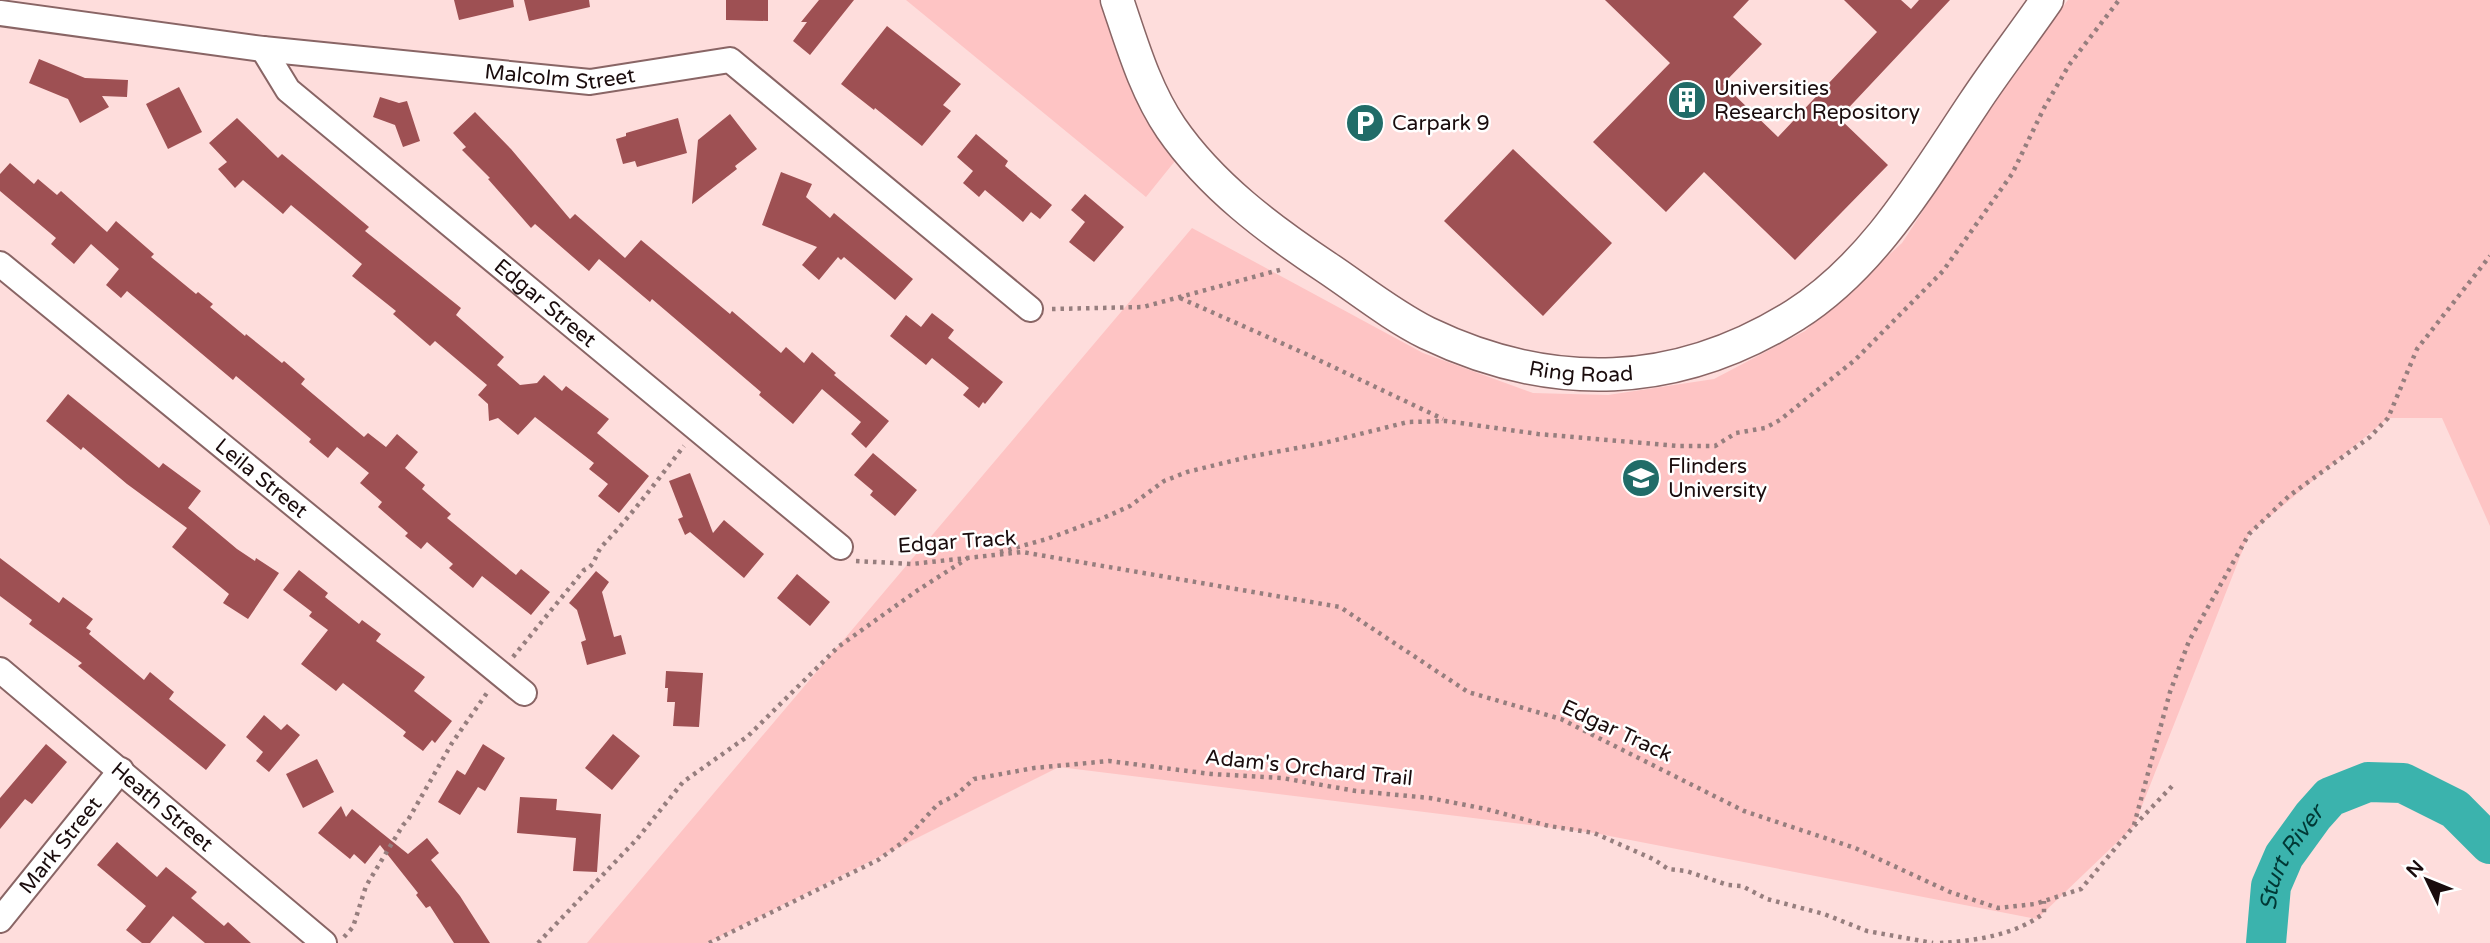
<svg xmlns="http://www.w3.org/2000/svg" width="2490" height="943" viewBox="0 0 2490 943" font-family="'Varela Round',sans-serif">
<rect width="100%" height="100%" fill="#fedddc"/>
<path fill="#fec4c4" d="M 906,0 L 1100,0 L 1121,62 L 1146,114 L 1175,161 L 1146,197 Z
M 2068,0 L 2490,0 L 2490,526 L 2442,418 L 2388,418 L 2249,534 L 2134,826 L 2037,919 L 1594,833 L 1059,767 L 707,943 L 587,943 L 1192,228 L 1423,353 L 1533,393 L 1608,395 L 1714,379 L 1805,331 L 1902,243 L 2013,72 Z"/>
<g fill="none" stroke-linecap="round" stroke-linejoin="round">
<path stroke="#3bb3ad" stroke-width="40" id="s1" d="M 2266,943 L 2271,886 L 2284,856 L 2313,816 L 2330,797 L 2368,782 L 2403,783 L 2455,809 L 2490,844"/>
</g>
<path fill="#9e5053" d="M 454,0 L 513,0 L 514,7 L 459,20 Z
M 524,0 L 589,0 L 590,7 L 529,21 Z
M 726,0 L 768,0 L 768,21 L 726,20 Z
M 819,0 L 854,0 L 810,55 L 793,41 L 807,22 L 801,22 Z
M 1605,0 L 1749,0 L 1733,17 L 1762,44 L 1723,84 L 1778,137 L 1877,32 L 1844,0 L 1901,0 L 1911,9 L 1919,0 L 1950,0 L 1839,118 L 1888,165 L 1795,260 L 1704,172 L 1666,212 L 1593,142 L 1670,63 Z
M 887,26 L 961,84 L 943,105 L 951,111 L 922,146 L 875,108 L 874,110 L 841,84 Z
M 39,59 L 85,78 L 128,80 L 127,97 L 102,96 L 109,107 L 80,123 L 68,99 L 29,83 Z
M 179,87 L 202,132 L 168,149 L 146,104 Z
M 380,97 L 399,103 L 407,101 L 420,141 L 403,147 L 395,125 L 373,117 Z
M 475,112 L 511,149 L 570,219 L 575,214 L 625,258 L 641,240 L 730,314 L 732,311 L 781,353 L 786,347 L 804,363 L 812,352 L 836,373 L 834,375 L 889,421 L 866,448 L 851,434 L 861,422 L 822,389 L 793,424 L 759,395 L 761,392 L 652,299 L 650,302 L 599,259 L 589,271 L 535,224 L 531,228 L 488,179 L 490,178 L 462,150 L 466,147 L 453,133 Z
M 730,114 L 757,149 L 735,166 L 737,169 L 692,204 L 698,140 Z
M 237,118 L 278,158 L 282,154 L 369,227 L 365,231 L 461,308 L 456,315 L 504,357 L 497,365 L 520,385 L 537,383 L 544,375 L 562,391 L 566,386 L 609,419 L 597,433 L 649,476 L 619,513 L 598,496 L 608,484 L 589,469 L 594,463 L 535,417 L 518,435 L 498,418 L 489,421 L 488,404 L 478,395 L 487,385 L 435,341 L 430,346 L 393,314 L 396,311 L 352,276 L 362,264 L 291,205 L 283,214 L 243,180 L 235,188 L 218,169 L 227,162 L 209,143 Z
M 678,118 L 687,153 L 637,167 L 635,161 L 623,164 L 616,139 L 626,136 L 626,133 Z
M 976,134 L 1008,161 L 1005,166 L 1052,205 L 1040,219 L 1031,212 L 1023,222 L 985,190 L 979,197 L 963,183 L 973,171 L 957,157 Z
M 1513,149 L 1612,243 L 1543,316 L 1444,221 Z
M 10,163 L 34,184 L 38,179 L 57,195 L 61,191 L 107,232 L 116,221 L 154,254 L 151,257 L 196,294 L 198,292 L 213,304 L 210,307 L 245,336 L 246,334 L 282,363 L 284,361 L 305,379 L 301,384 L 364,437 L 368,433 L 386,447 L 397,434 L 418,452 L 405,468 L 425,485 L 422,489 L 451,514 L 447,518 L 516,575 L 521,569 L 550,592 L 531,615 L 482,576 L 473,588 L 449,568 L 453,564 L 427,542 L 421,549 L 405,536 L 408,533 L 378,507 L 382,502 L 360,483 L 369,473 L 337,447 L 328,458 L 309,442 L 311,439 L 236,376 L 233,380 L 127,291 L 121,298 L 106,285 L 119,269 L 91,244 L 74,264 L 51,244 L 56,238 L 0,191 L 0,174 Z
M 781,172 L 812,184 L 806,197 L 830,218 L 834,213 L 913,279 L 895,300 L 844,257 L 841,260 L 838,257 L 819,280 L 802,265 L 817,247 L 762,225 Z
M 1085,194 L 1124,227 L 1094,262 L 1069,242 L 1085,222 L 1071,210 Z
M 932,313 L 954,330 L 948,338 L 1003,382 L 985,404 L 983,402 L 979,408 L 963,395 L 969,388 L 932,358 L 926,365 L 890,336 L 906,315 L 921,327 Z
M 68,394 L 159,468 L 163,463 L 201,491 L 188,508 L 237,549 L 255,561 L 256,558 L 279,573 L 248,619 L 223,603 L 229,594 L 172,547 L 187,528 L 127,484 L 83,447 L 81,450 L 46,421 Z
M 873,453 L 917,490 L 895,516 L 870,495 L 873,491 L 854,475 Z
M 690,473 L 713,533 L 724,520 L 764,554 L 744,578 L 690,532 L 685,535 L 678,519 L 683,517 L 669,481 Z
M 0,558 L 59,603 L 63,597 L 93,619 L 86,628 L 91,631 L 89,634 L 144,680 L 150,672 L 174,692 L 169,699 L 226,745 L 206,770 L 78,666 L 82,663 L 29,624 L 32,620 L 0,596 Z
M 299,570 L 328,593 L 325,597 L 359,624 L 362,620 L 381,634 L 376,641 L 425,677 L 414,691 L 452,721 L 435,743 L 432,740 L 423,751 L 403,736 L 406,732 L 343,683 L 336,691 L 301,664 L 328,630 L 309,616 L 312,612 L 283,590 Z
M 596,571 L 609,582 L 602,592 L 614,637 L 621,635 L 626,654 L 587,665 L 581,642 L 586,640 L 577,610 L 569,603 Z
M 797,574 L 830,602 L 810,626 L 777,598 Z
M 666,671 L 703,673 L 699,727 L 673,726 L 675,702 L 667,702 L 668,688 L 665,688 Z
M 264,715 L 281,730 L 287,724 L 300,735 L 269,772 L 256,761 L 263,752 L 246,737 Z
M 613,734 L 640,756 L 612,790 L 585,768 Z
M 46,744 L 67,762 L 32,804 L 25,799 L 0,829 L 0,798 Z
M 483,744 L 505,758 L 485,791 L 478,787 L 460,815 L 438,802 L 457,770 L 465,775 Z
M 317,759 L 334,792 L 303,808 L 286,774 Z
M 520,797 L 557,799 L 556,810 L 601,814 L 597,872 L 573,871 L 576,838 L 517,833 Z
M 341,806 L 346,817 L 352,809 L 408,854 L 427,838 L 439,853 L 431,860 L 460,896 L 490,943 L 454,943 L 430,906 L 426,908 L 416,895 L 418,893 L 380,845 L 365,864 L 354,854 L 350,859 L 318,833 Z
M 117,842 L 157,877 L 166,867 L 197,892 L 191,898 L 224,926 L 228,922 L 251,943 L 205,943 L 173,916 L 150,943 L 142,943 L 126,930 L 146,906 L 97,865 Z"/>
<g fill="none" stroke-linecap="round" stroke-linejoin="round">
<defs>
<g id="minor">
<path id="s2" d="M 0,13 L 263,49 L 590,82 L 730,60 L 1030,309"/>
<path id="s3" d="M 263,49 L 288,90 L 840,547"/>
<path id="s4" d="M 0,264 L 524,693"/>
<path id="s5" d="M 0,670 L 324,943"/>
<path id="s6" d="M 0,920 L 121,770"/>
</g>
<g id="tertiary">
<path id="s7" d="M 1117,0 C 1132,44 1145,90 1171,128 C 1211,186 1269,229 1326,267 C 1359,289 1391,315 1427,333 C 1552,393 1677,389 1795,315 C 1874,265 1923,179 1974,103 C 1997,68 2023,35 2047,0"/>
</g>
</defs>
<use href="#minor" stroke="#896565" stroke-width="28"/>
<use href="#tertiary" stroke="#896565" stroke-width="35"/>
<path stroke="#967e7e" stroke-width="4.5" stroke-dasharray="3.5 5" stroke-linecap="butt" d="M 1180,298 L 1306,354 L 1443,419
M 1052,309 L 1143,307 L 1283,269
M 1000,552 L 1047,539 L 1101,519 L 1130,506 L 1164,481 L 1187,472 L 1248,457 L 1324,443 L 1408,422 L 1446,421 L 1538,434 L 1678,446 L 1715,446 L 1736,433 L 1765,428 L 1780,420 L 1855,360 L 1943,271 L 2012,174 L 2044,108 L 2069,65 L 2119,0
M 856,561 L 912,564 L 1022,552 L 1340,607 L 1468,692 L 1561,719 L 1744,811 L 1855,848 L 1950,892 L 1998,908 L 2035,904 L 2081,889 L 2134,826 L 2175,783
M 513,657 L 584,570 C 596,566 595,553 603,545 C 632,515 658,479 684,446
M 2134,825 L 2170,692 L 2189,641 L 2249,534 L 2289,496 L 2370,437 L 2388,418 L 2417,349 L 2490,256
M 344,937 L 353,927 L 366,886 L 403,825 L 408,820 L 452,743 L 489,690
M 538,943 L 637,839 L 683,782 L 748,736 L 838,647 L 918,590 L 968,558
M 709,943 L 878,860 L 903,842 L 938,804 L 956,795 L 974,779 L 1034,768 L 1109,761 L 1211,774 L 1282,778 L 1356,791 L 1430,798 L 1486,809 L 1549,826 L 1594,833 L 1653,859 L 1668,869 L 1686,871 L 1728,885 L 1742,886 L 1767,899 L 1824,914 L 1867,931 L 1933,943
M 1940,943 C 1974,941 2016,935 2044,913 L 2044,901"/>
<use href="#minor" stroke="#fff" stroke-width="24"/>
<use href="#tertiary" stroke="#fff" stroke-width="32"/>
</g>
<defs>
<symbol id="building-disc" viewBox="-11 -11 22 22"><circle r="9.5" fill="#216c68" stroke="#fff"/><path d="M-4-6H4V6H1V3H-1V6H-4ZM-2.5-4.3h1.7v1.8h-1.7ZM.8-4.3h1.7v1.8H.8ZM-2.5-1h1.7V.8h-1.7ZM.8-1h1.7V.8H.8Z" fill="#fff"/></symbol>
<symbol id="parking-disc" viewBox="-11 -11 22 22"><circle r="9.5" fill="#216c68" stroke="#fff"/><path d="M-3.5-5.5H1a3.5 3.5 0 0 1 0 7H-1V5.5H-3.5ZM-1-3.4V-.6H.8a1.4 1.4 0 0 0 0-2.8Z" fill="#fff"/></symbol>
<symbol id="university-disc" viewBox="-11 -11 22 22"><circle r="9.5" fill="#216c68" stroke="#fff"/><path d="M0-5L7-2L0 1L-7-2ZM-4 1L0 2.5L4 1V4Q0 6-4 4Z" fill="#fff"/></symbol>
</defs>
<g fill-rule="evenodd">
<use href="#building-disc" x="1665" y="78" width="44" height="44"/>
<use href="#parking-disc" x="1343" y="101" width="44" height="44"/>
<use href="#university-disc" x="1619" y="456" width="44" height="44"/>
</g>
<g text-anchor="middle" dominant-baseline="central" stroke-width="5" stroke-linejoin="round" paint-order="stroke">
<g font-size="21" fill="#1a0c0d" stroke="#fff">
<text stroke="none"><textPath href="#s2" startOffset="564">Malcolm Street</textPath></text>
<text stroke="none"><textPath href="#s3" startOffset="382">Edgar Street</textPath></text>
<text stroke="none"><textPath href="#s7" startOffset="630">Ring Road</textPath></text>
<text stroke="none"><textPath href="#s4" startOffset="338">Leila Street</textPath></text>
<text transform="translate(957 542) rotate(-4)">Edgar Track</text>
<text transform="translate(1617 731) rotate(25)">Edgar Track</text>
<text transform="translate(1309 768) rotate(6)">Adam's Orchard Trail</text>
<text stroke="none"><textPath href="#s5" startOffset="212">Heath Street</textPath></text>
<text stroke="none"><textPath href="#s6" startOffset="96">Mark Street</textPath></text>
</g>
<g font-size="21" fill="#1a0c0d" stroke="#fff" text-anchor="start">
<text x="1714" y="88">Universities<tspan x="1714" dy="24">Research Repository</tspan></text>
<text x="1392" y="123">Carpark 9</text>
<text x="1668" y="466">Flinders<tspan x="1668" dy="24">University</tspan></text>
</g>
<g font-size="23" font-style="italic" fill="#003835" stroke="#fff">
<text stroke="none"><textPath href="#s1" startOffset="91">Sturt River</textPath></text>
</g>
</g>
<g transform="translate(2427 880) rotate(313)" stroke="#ffffff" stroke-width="5" paint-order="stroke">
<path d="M0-5L12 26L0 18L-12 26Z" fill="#1a0c0d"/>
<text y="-10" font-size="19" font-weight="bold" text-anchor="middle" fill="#1a0c0d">N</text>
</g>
</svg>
